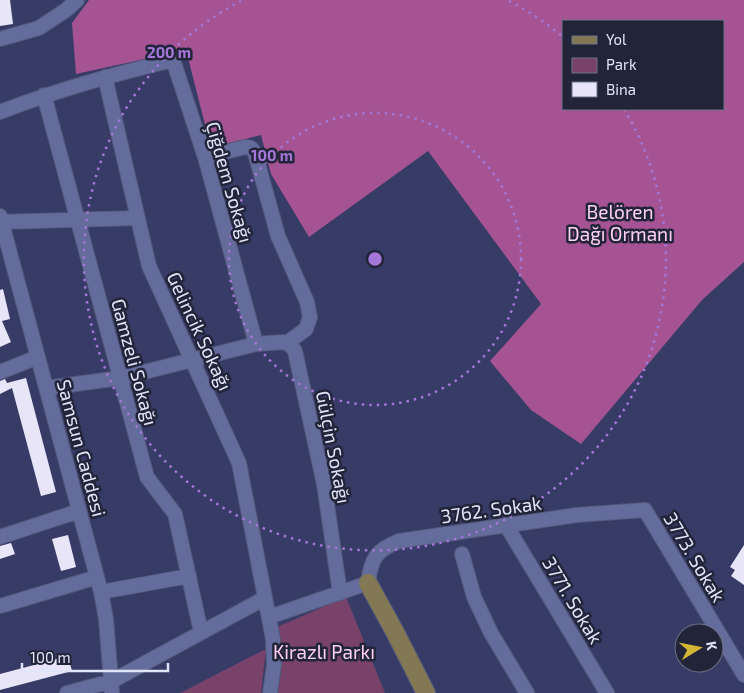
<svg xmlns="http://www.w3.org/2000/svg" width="744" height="693" viewBox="0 0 744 693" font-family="'Exo 2',sans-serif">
<rect width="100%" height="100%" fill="#363c66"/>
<path fill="#78426b" d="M 346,597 L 385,693 L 278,693 L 281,671 L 277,627 Z
M 266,649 L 261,693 L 180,693 Z"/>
<path fill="#a65393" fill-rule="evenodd" d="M 89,0 L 744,0 L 744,262 L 702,300 L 581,444 L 531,410 L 490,361 L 541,304 L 428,151 L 309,237 L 271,174 L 261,135 L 211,148 L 186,50 L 76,74 L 72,23 ZM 563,21 L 723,21 L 723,109 L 563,109 Z"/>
<path fill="#e9e5f9" d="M 0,0 L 10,0 L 13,24 L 0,26 Z
M 3,289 L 10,319 L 2,321 L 11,342 L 0,347 L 0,290 Z
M 26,378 L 56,492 L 41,496 L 12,388 L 0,394 L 0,381 L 5,379 L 7,383 Z
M 68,535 L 76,567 L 61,571 L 52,539 Z
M 11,543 L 15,554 L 0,559 L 0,546 Z
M 744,545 L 744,585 L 731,576 L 735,570 L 730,567 Z
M 68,656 L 72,671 L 0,690 L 0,674 Z"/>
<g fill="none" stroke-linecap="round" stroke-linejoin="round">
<defs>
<path id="minor" d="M 0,39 L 39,28 L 66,10 L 77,0
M 105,77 L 149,266 L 239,463 L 273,639 L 274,665 L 270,693
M 44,95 L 147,477 L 175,514 L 201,632
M 0,112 C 57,90 114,74 173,60 L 205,157 L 256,344
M 205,157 L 245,147 L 251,148 L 255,153 L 278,236 L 307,302 L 310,317 L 306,329 L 287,343
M 0,216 L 101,592 L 106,619 L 112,693
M 0,222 L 137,218
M 0,372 L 38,357
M 46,388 L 120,378 L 256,344 L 284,342 L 291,346 L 295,351 L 324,484 L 340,593
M 506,525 L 607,693
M 0,537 L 79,511
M 462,554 L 474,597 L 491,633 L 527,693
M 101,592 L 189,576
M 0,606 L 97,577
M 269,617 L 368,583 C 371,559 376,550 399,541 L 577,515 L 645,510 L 744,675
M 67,693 L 112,681 L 265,598"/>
<path id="major" d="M 368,583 L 396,634 L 426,693"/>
</defs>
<use href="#minor" stroke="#54597b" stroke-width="16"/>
<use href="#major" stroke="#54597b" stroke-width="20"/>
<use href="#minor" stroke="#646c9b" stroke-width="14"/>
<use href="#major" stroke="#827954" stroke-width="18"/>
</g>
<g fill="none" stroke="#a376d7" stroke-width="2.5" stroke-dasharray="2.5 5">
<circle cx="375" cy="259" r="146"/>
<path d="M509 1A291 291 0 0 1 562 36M624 109A291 291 0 1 1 241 1"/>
</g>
<g text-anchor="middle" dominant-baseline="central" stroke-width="5" stroke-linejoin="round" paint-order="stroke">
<g font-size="19" fill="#e0e5fa" stroke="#222539">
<text transform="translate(230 182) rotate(74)">Çiğdem Sokağı</text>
<text transform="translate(200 331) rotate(65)">Gelincik Sokağı</text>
<text transform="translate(135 362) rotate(75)">Gamzeli Sokağı</text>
<text transform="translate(334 447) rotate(79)">Gülçin Sokağı</text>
<text transform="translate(82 448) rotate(75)">Samsun Caddesi</text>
<text transform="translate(491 509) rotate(-8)">3762. Sokak</text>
<text transform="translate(695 557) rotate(59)">3773. Sokak</text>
<text transform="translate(573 600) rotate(59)">3771. Sokak</text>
</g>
<g font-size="19" fill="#fed0f1" stroke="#222539">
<text x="620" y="211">Belören<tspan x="620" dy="22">Dağı Ormanı</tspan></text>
<text x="324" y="651">Kirazlı Parkı</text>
</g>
</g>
<circle cx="375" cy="259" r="8" fill="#a376d7" stroke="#222539" stroke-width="2.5"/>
<g font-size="15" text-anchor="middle" font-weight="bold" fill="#a376d7" stroke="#222539" stroke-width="5" stroke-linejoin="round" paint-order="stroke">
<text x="169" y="58">200 m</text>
<text x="272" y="161">100 m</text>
</g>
<rect x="562" y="20" width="162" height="90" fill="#222539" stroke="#6e7286"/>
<rect x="572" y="36" width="25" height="8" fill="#827954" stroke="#6e7286"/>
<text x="606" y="45" font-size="15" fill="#e0e5fa">Yol</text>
<rect x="572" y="58" width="25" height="15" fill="#78426b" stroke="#6e7286"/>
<text x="606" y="70" font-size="15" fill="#e0e5fa">Park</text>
<rect x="572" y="82" width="25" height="15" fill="#e9e5f9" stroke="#6e7286"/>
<text x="606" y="95" font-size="15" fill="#e0e5fa">Bina</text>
<g transform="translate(699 648) rotate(80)"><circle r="24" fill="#222539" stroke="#6e7286"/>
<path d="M0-4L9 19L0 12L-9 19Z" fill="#d2b635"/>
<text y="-8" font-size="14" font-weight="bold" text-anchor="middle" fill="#e0e5fa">K</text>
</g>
<path d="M22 663v8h146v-8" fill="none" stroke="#e0e5fa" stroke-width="2.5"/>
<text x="30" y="663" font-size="15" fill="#e0e5fa" stroke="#222539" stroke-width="4" paint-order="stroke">100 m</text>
</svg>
